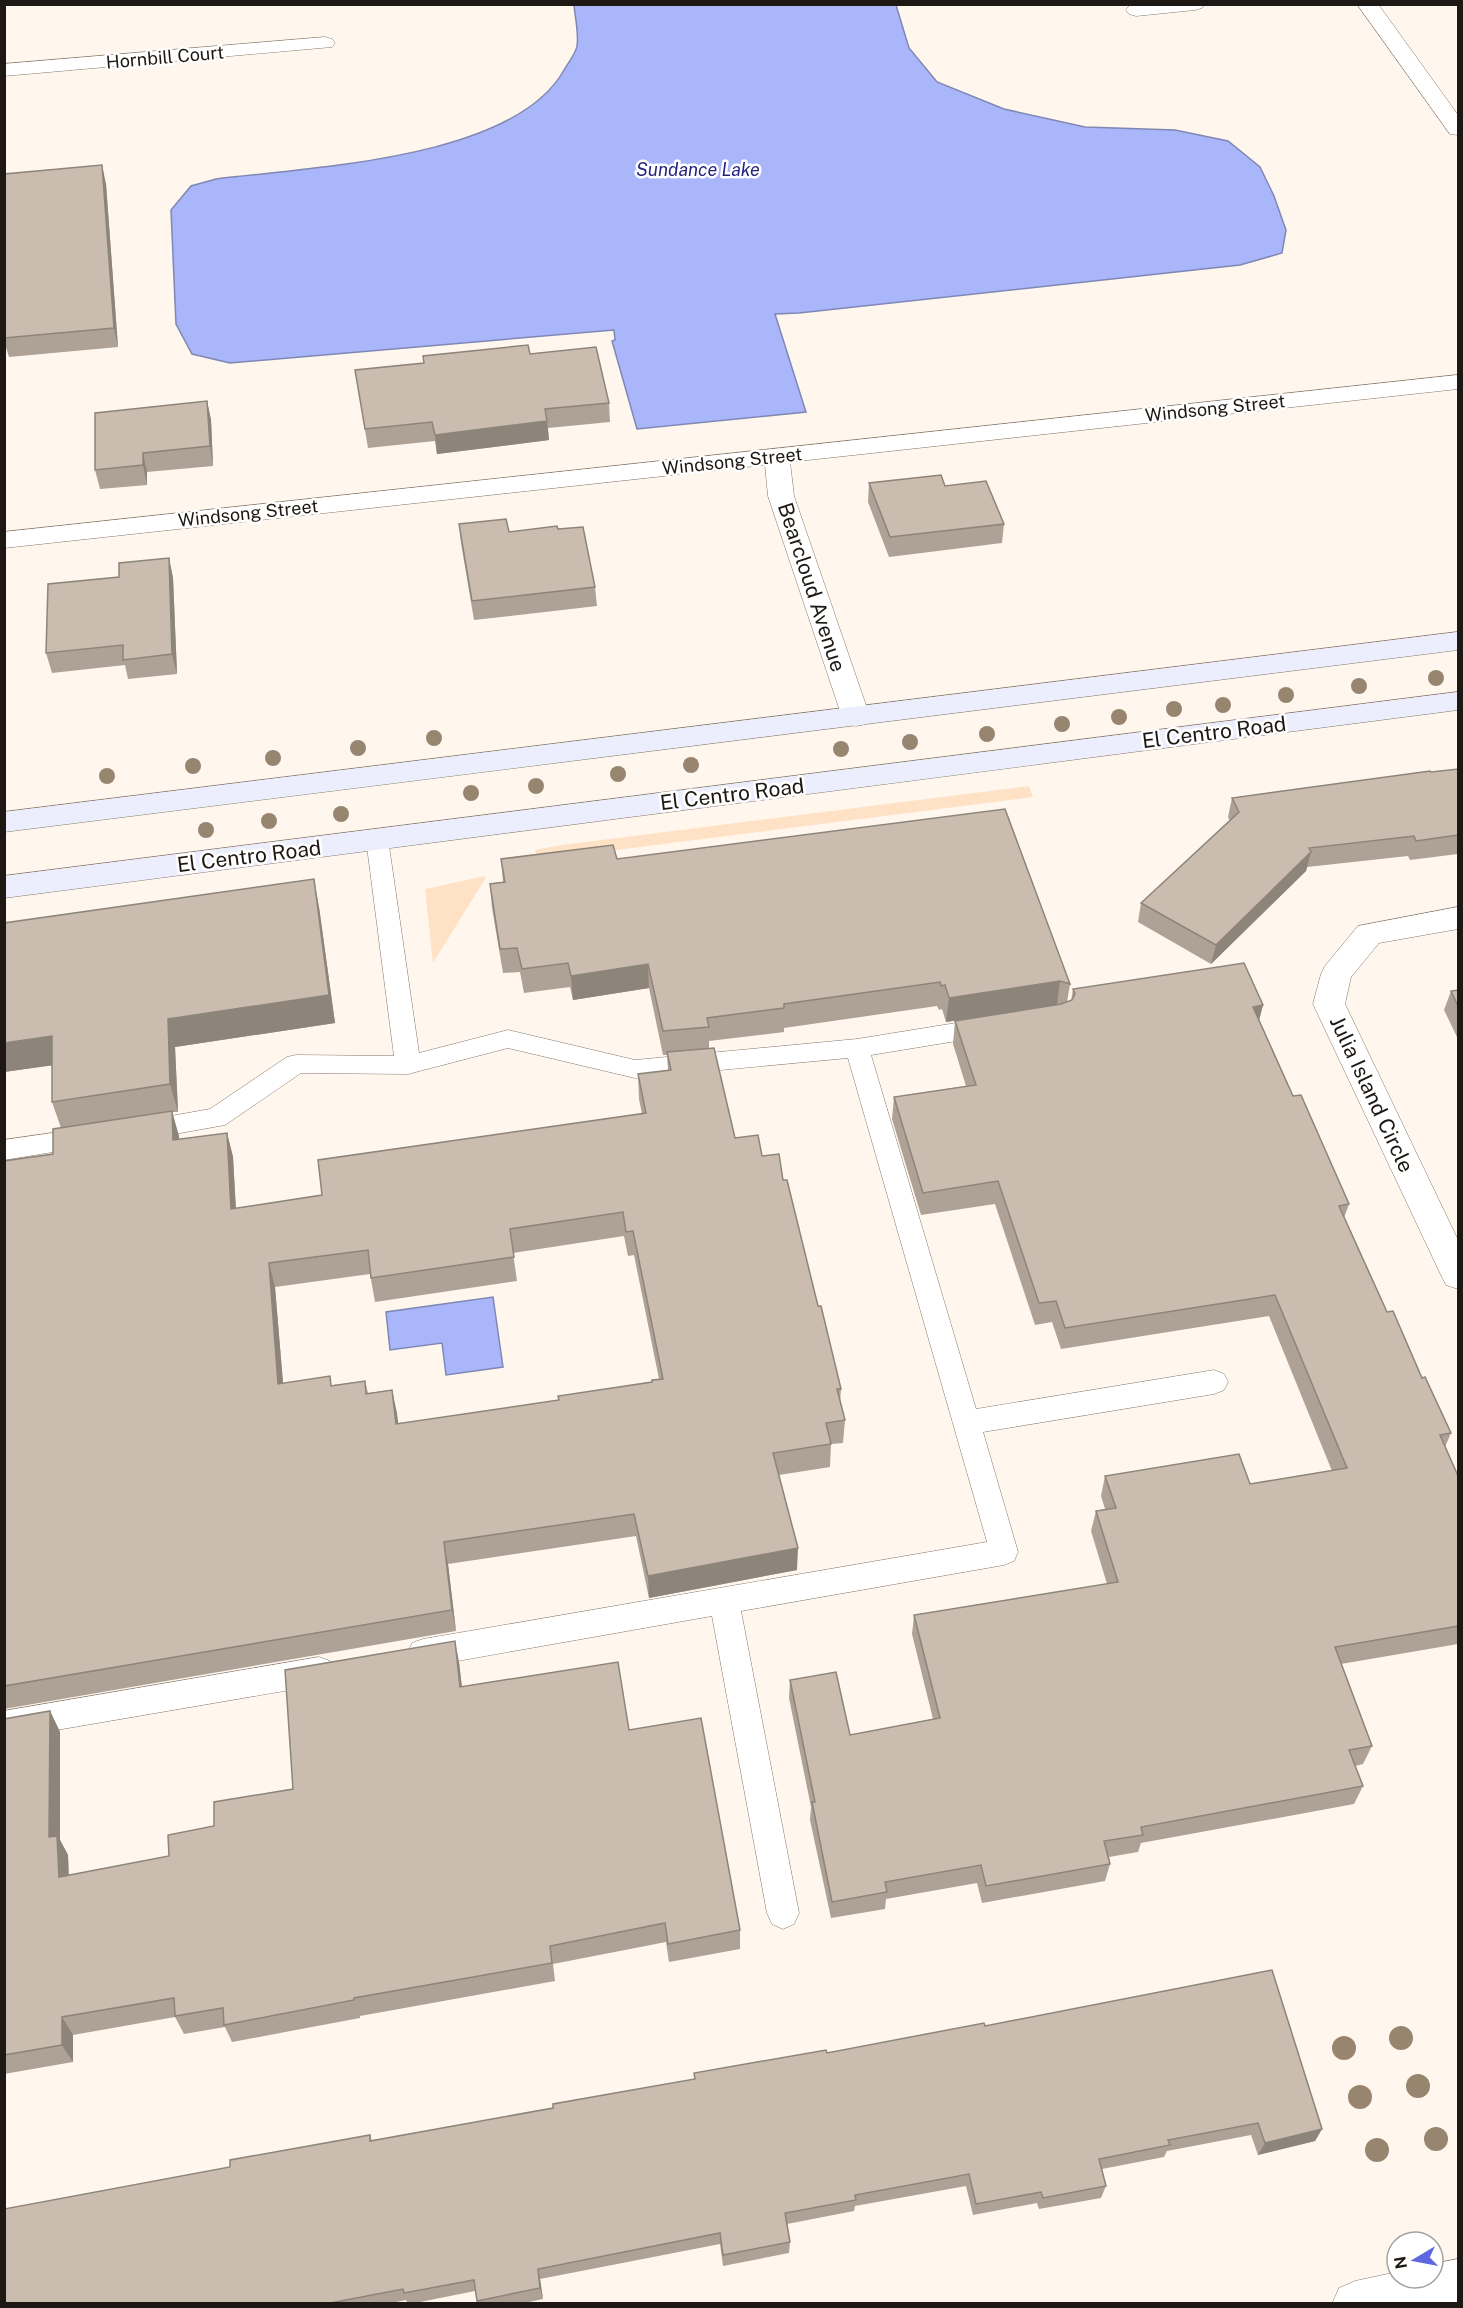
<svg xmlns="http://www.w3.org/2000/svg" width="1463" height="2308" viewBox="0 0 1463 2308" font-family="'Public Sans',sans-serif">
<rect width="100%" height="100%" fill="#fff6ed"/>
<path fill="#ffe2c6" d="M 1029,786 L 1033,797 L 537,860 L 535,850 L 562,845 Z
M 485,876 L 485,879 L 433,963 L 425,889 Z"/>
<path fill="#a9b6f9" stroke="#7f87b4" stroke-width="1.5" d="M 896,5 L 909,48 L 937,82 L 1004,109 L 1085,127 L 1175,130 L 1228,141 L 1260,167 L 1274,196 L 1286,230 L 1282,253 L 1240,265 L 799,313 L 775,314 L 806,412 L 637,429 L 612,341 L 615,340 L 614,330 L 230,363 L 192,354 L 176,324 L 171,210 L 191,186 L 216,179 C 309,167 514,160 564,70 C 568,63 576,53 577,46 C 579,33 575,17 574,5 Z
M 493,1297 L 503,1367 L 446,1375 L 442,1343 L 390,1350 L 386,1312 Z"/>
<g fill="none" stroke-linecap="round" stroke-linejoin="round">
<defs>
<path id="service" d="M 377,831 L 385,833 L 388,839 L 419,1053 L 508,1030 L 635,1060 L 857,1039 L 987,1018 L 996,1021 L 999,1027 L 996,1033 L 987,1036 L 871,1055 L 976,1409 L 1214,1370 L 1224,1374 L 1228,1382 L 1224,1390 L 1214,1394 L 983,1432 L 1018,1552 L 1014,1561 L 1004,1565 L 741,1611 L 799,1913 L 794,1924 L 783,1929 L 772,1924 L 767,1913 L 712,1616 L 423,1667 L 412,1663 L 408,1653 L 412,1643 L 423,1639 L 987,1542 L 848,1058 L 635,1078 L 508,1048 L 408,1074 L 301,1073 L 225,1125 L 141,1140 L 132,1137 L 128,1130 L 132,1123 L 210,1109 L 287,1057 L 296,1055 L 394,1056 L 366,839 L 369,833 Z
M 87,1128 L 96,1131 L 100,1138 L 96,1145 L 4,1160 L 4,1140 Z
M 319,1657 L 330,1661 L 334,1671 L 330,1681 L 319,1685 L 4,1739 L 4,1711 Z"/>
<path id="minor" d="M 1134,4 L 1205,4 L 1202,8 L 1195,10 L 1136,16 L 1129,14 L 1126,10 L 1129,6 Z
M 1357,4 L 1378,4 L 1458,115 L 1458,135 L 1450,134 Z
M 325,37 L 332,39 L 335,43 L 332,47 L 4,76 L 4,64 Z
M 1458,375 L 1458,389 L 790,462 L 794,496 L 870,717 L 866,724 L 856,726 L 846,724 L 842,717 L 768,496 L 765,465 L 4,548 L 4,532 Z
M 1458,907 L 1458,929 L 1379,943 L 1351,977 L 1345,1004 L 1458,1240 L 1458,1289 L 1446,1285 L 1441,1275 L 1313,1004 L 1321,974 L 1325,966 L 1358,926 Z
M 1458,2259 L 1458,2304 L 1332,2304 L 1339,2288 L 1355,2281 L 1397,2272 L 1397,2278 L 1433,2278 L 1433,2264 Z"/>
<path id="secondary" d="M 1458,632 L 1458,650 L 4,832 L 4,812 Z
M 1458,692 L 1458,710 L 4,898 L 4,876 Z"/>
</defs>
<use href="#service" stroke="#85776b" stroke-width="1"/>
<use href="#minor" stroke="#85776b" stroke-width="1"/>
<use href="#secondary" stroke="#85776b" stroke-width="1"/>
<use href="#service" fill="#fff" fill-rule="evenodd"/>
<use href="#minor" fill="#fff" fill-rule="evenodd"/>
<use href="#secondary" fill="#eceefd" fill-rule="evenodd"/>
</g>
<g fill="#988570">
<circle cx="1436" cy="678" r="8"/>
<circle cx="1359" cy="686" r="8"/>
<circle cx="1286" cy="695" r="8"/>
<circle cx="1223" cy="705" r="8"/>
<circle cx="1174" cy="709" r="8"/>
<circle cx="1119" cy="717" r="8"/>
<circle cx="1062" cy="724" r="8"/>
<circle cx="987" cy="734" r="8"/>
<circle cx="434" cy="738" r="8"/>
<circle cx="910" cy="742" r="8"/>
<circle cx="358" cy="748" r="8"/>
<circle cx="841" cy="749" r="8"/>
<circle cx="273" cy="758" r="8"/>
<circle cx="691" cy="765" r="8"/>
<circle cx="193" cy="766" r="8"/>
<circle cx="618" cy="774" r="8"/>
<circle cx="107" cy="776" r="8"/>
<circle cx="536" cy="786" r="8"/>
<circle cx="471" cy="793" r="8"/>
<circle cx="341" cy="814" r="8"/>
<circle cx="269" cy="821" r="8"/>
<circle cx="206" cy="830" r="8"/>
<circle cx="1401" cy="2038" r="12"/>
<circle cx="1344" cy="2048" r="12"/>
<circle cx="1418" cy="2086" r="12"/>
<circle cx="1360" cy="2097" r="12"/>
<circle cx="1436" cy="2139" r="12"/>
<circle cx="1377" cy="2150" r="12"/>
</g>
<path fill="#aea296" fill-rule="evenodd" d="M 4,174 L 106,184 L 118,347 L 9,357 L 4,341 Z
M 530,354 L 609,403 L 610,422 L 548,428 L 549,440 L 437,454 L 435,441 L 368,448 L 355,370 L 424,363 L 423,356 Z
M 207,401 L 211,420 L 213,466 L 147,472 L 147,485 L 100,489 L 95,470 Z
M 869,483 L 945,486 L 1004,524 L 1002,543 L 889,557 L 868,502 Z
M 459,524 L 509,532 L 558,529 L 595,587 L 597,606 L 474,620 L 461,543 Z
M 169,558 L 173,578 L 177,674 L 128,679 L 125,665 L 52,673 L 46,653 L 119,577 Z
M 1458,769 L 1458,854 L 1410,860 L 1408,856 L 1307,867 L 1306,871 L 1211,964 L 1138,922 L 1141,903 L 1230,821 L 1228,817 L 1232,798 Z
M 501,859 L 617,859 L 1070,984 L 1067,1002 L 1071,1001 L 1073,989 L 1263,1005 L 1259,1020 L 1293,1096 L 1349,1204 L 1344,1218 L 1387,1312 L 1451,1433 L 1445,1447 L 1458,1476 L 1458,1644 L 1341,1664 L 1372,1746 L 1363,1764 L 1355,1766 L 1363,1786 L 1354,1804 L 1141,1843 L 1138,1852 L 1109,1857 L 1110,1864 L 1105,1881 L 982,1903 L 977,1883 L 886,1899 L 885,1909 L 831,1918 L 810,1820 L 811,1807 L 789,1698 L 790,1680 L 850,1735 L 933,1719 L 912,1634 L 914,1615 L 1107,1584 L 1091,1531 L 1096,1511 L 1105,1509 L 1101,1496 L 1105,1476 L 1250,1484 L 1332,1471 L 1269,1316 L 1061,1349 L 1052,1322 L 1035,1325 L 995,1204 L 921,1215 L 892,1119 L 894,1097 L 966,1086 L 953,1044 L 955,1021 L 1057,1005 L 946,1022 L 942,1009 L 939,1010 L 937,1006 L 784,1028 L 784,1032 L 709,1041 L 709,1048 L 735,1138 L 762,1156 L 783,1180 L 841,1389 L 840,1403 L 845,1420 L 843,1443 L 831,1444 L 830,1467 L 779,1475 L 797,1570 L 649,1598 L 636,1536 L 448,1564 L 456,1631 L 4,1709 L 4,1161 L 53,1154 L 61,1128 L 52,1102 L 52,1065 L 4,1072 L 319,907 L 335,1023 L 175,1047 L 178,1112 L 172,1112 L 179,1139 L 227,1133 L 233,1157 L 236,1208 L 322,1195 L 642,1114 L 639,1099 L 638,1074 L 668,1070 L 667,1055 L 663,1055 L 649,988 L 573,1000 L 570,987 L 524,993 L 520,972 L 503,973 L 492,908 L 490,884 L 503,882 ZM 624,1236 L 628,1256 L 634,1255 L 659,1379 L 652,1382 L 559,1400 L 398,1424 L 392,1390 L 368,1393 L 365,1381 L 333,1385 L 283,1383 L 275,1287 L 370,1274 L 375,1302 L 517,1281 L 513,1253 Z
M 1458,990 L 1458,1039 L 1444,1010 L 1451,991 Z
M 459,1662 L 462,1687 L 629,1730 L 740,1930 L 740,1949 L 669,1962 L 666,1942 L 553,1964 L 555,1981 L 360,2016 L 360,2018 L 232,2042 L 225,2027 L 184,2034 L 175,2017 L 73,2035 L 73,2062 L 4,2074 L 4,1719 L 50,1711 L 60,1732 L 60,1840 L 68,1855 L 69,1875 L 169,1856 L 214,1826 L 293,1789 Z
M 985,2026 L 1322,2129 L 1315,2141 L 1258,2155 L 1251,2135 L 1167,2151 L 1164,2157 L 1102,2169 L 1106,2186 L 1101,2198 L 1039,2209 L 1037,2203 L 973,2215 L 966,2186 L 855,2206 L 854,2211 L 787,2224 L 790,2242 L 789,2253 L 723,2266 L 720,2244 L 540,2279 L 543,2299 L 520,2304 L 478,2304 L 475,2291 L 410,2304 L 408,2304 L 406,2300 L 386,2304 L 4,2304 L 230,2167 L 370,2135 L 372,2141 L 553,2108 L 694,2079 L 694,2073 L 827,2053 Z"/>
<path fill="#8d847a" d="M 102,165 L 106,184 L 118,347 L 114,328 Z
M 207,401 L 211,420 L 213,466 L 210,446 Z
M 547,421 L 549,440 L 437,454 L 435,435 Z
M 143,453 L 147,472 L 147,485 L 143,465 Z
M 169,558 L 173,578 L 177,674 L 172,654 Z
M 1311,852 L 1306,871 L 1211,964 L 1216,945 Z
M 314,879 L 319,907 L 335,1023 L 175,1047 L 178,1112 L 170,1084 L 168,1019 Z
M 648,964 L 649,988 L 573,1000 L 571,976 Z
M 1060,981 L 1057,1005 L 946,1022 L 949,998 Z
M 1263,1005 L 1257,1028 L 1253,1007 Z
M 52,1036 L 62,1064 L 4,1072 L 4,1043 Z
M 172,1111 L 179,1136 L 180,1164 L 173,1140 Z
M 227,1133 L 233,1157 L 237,1233 L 231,1209 Z
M 269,1263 L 275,1287 L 285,1407 L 278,1384 Z
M 392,1390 L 397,1413 L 401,1447 L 396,1424 Z
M 444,1542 L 448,1564 L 456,1631 L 452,1610 Z
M 798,1548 L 797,1570 L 649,1598 L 648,1576 Z
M 455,1641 L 459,1662 L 464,1708 L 460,1687 Z
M 50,1711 L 60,1732 L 60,1840 L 68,1855 L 69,1896 L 59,1877 L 49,1837 Z
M 62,2017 L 73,2035 L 73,2062 L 62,2045 Z
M 1322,2129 L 1315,2141 L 1258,2155 L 1265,2143 Z
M 538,2269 L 540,2279 L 543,2299 L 540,2288 Z"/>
<path fill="#cabcae" stroke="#8d847a" stroke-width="1.5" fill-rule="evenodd" d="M 102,165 L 114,328 L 4,338 L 4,174 Z
M 528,345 L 530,354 L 596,347 L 609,403 L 545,409 L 547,421 L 435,435 L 432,422 L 365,429 L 355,370 L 424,363 L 423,356 Z
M 207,401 L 210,446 L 143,453 L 143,465 L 95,470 L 95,413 Z
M 941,475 L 945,486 L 986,481 L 1004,524 L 890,537 L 869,483 Z
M 506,519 L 509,532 L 557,526 L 558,529 L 583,527 L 595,587 L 472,601 L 459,524 Z
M 169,558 L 172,654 L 123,660 L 123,645 L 46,653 L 48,584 L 119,577 L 119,563 Z
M 1458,769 L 1458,835 L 1416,841 L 1414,836 L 1309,848 L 1311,852 L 1216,945 L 1141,903 L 1239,812 L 1232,798 L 1430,771 L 1431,772 Z
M 1005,809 L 1070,984 L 1060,981 L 949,998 L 945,985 L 941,986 L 940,982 L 784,1004 L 784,1008 L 707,1018 L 709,1027 L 663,1031 L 648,964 L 571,976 L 568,963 L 522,969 L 517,948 L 500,949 L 490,884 L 505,882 L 501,859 L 613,845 L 617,859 Z
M 314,879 L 329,995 L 168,1019 L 170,1084 L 52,1102 L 52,1036 L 4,1043 L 4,923 Z
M 1244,963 L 1263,1005 L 1253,1007 L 1293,1096 L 1301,1095 L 1349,1204 L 1339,1206 L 1387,1312 L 1393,1311 L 1422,1378 L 1425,1377 L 1451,1433 L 1440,1435 L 1458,1476 L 1458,1626 L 1335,1647 L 1372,1746 L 1349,1750 L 1363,1786 L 1141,1827 L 1143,1835 L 1104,1841 L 1110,1864 L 986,1886 L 981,1865 L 885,1882 L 887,1892 L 832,1902 L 812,1802 L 815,1802 L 790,1680 L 836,1672 L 850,1735 L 940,1718 L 914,1615 L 1118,1582 L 1096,1511 L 1116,1508 L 1105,1476 L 1239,1454 L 1250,1484 L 1347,1468 L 1275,1295 L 1065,1328 L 1056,1301 L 1039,1303 L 998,1181 L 923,1193 L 894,1097 L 976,1085 L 955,1021 L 1061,1004 L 1072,1000 L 1075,994 L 1073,989 Z
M 1458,990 L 1458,1006 L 1451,991 Z
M 714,1048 L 735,1138 L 758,1135 L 762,1156 L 779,1154 L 783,1180 L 787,1180 L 818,1306 L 821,1306 L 841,1389 L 837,1389 L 845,1420 L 826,1423 L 831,1444 L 773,1453 L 798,1548 L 648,1576 L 634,1514 L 444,1542 L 452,1610 L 4,1686 L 4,1161 L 53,1154 L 53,1129 L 172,1111 L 173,1140 L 227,1133 L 231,1209 L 322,1195 L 318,1160 L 646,1113 L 638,1074 L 671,1070 L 667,1052 ZM 623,1212 L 626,1232 L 633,1231 L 663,1379 L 652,1380 L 652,1382 L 558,1396 L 559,1400 L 396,1424 L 392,1390 L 366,1394 L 365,1381 L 331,1386 L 330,1376 L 278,1384 L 269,1263 L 368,1250 L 371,1278 L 514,1257 L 510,1229 Z
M 455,1641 L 460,1687 L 618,1662 L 629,1730 L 701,1718 L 740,1930 L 668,1944 L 665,1923 L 550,1946 L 552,1963 L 354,1998 L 354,2000 L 224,2025 L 223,2008 L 175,2016 L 174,1998 L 62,2017 L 62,2045 L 4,2055 L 4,1719 L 50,1711 L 49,1837 L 57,1836 L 59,1877 L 169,1856 L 168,1835 L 214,1826 L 214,1802 L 293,1789 L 285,1670 Z
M 1272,1970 L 1322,2129 L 1265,2143 L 1258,2123 L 1168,2140 L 1170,2145 L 1099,2159 L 1106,2186 L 1043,2198 L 1041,2192 L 976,2204 L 969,2174 L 855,2195 L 856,2200 L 785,2213 L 790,2242 L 723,2255 L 720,2233 L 538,2269 L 540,2288 L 477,2301 L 474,2280 L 404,2293 L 403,2289 L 325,2304 L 4,2304 L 4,2209 L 230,2167 L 230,2160 L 370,2135 L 370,2141 L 553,2108 L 553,2104 L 695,2079 L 694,2073 L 826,2050 L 827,2053 L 984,2023 L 985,2026 Z"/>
<g text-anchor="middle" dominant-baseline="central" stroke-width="5" stroke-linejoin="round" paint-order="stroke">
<g font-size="18" fill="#1d1813" stroke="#fff">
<text transform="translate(165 57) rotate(-5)">Hornbill Court</text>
<text transform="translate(1215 408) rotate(-6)">Windsong Street</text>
<text transform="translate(732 461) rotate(-6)">Windsong Street</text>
<text transform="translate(248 513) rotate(-6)">Windsong Street</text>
</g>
<g font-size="18" font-style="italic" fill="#262380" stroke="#fff">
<text x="698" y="169">Sundance Lake</text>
</g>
<g font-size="21" fill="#1d1813" stroke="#fff">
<text transform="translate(812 587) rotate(72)">Bearcloud Avenue</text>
<text transform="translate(1214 732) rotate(-7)">El Centro Road</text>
<text transform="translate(732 794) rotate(-7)">El Centro Road</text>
<text transform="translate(249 856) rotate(-7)">El Centro Road</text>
<text transform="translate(1372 1094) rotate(65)">Julia Island Circle</text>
</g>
</g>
<rect width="1463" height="2308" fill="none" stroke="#1d1813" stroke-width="12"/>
<g transform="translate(1415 2260) rotate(260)"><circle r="28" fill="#ffffff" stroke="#a5a3a1" stroke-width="1.5"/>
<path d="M0-4.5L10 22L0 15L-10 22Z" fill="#5d67df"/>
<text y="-9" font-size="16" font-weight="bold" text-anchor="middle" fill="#1d1813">N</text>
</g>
</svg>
